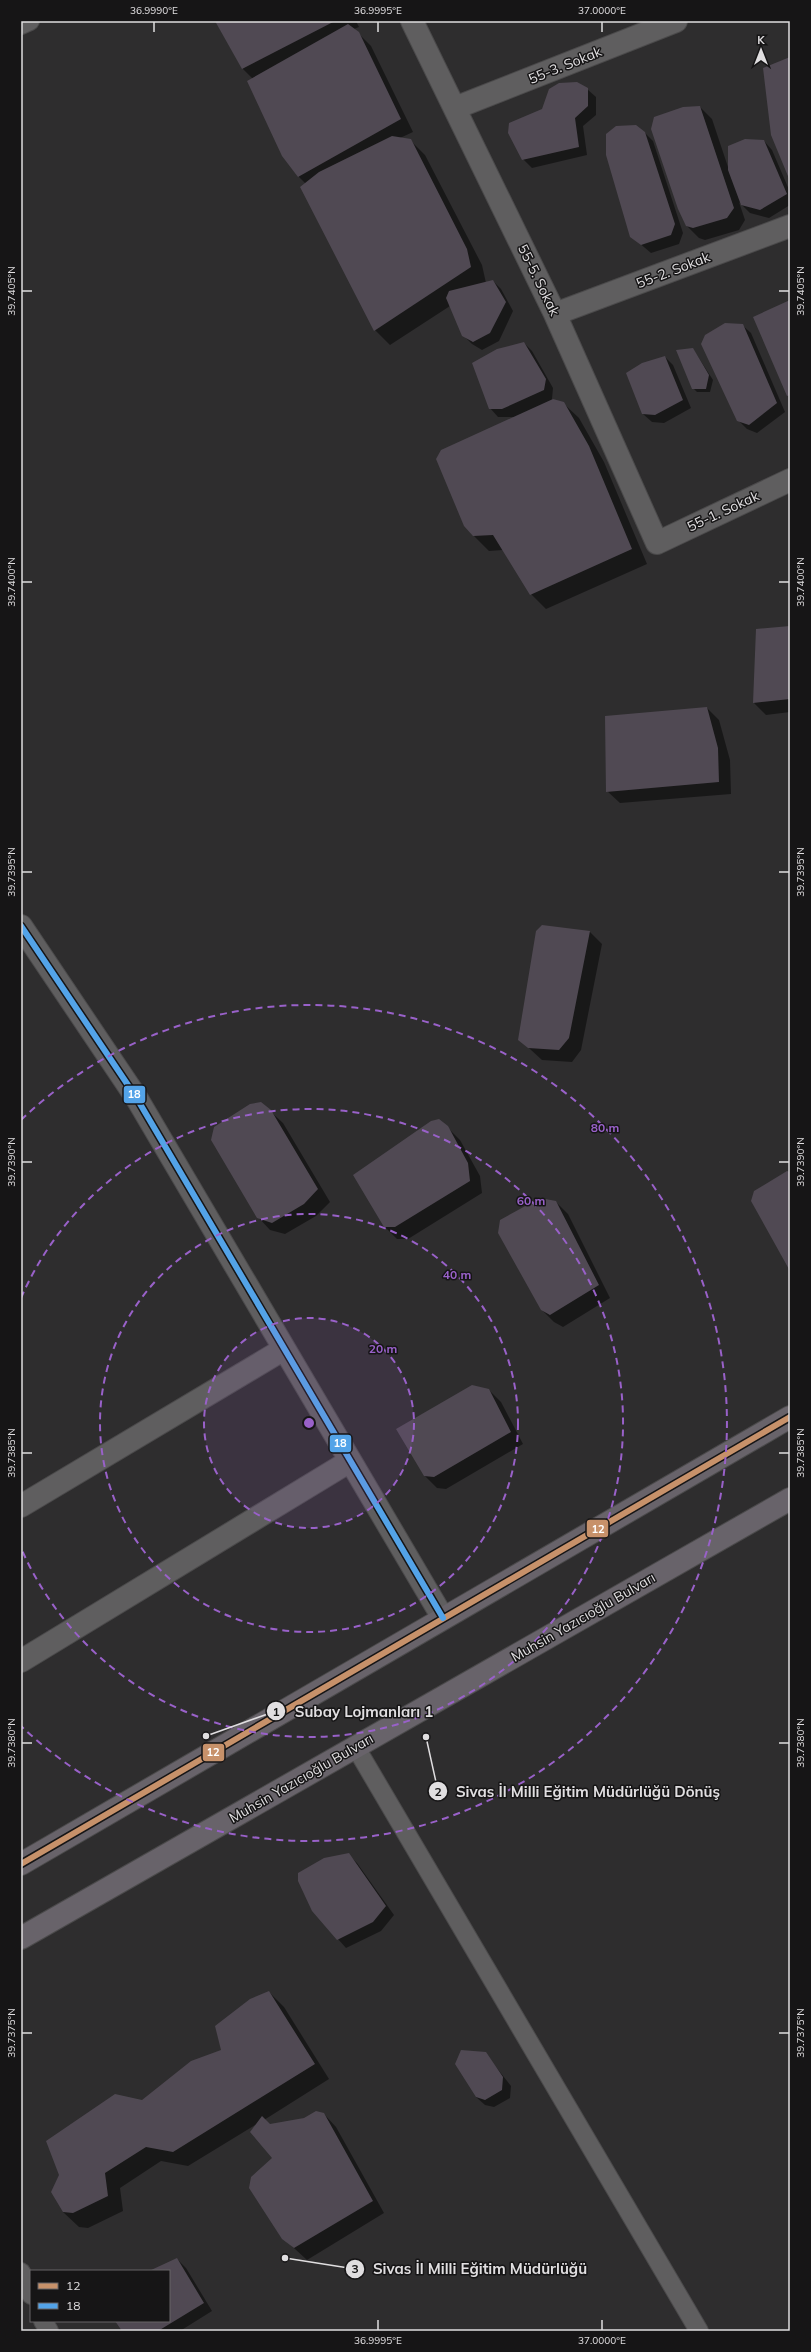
<svg xmlns="http://www.w3.org/2000/svg" width="811" height="2352" viewBox="0 0 811 2352" font-family="Mulish,sans-serif">
<rect width="100%" height="100%" fill="#2e2d2e"/>
<path fill="#0007" d="M 217,21 L 356,21 L 359,27 L 354,29 L 371,46 L 413,132 L 400,138 L 410,140 L 425,155 L 482,265 L 486,283 L 493,281 L 501,289 L 513,311 L 499,341 L 482,350 L 472,344 L 463,335 L 450,306 L 390,345 L 375,330 L 306,184 L 298,176 L 253,79 L 242,68 Z
M 587,89 L 596,97 L 596,115 L 583,126 L 587,155 L 532,168 L 523,159 Z
M 700,107 L 712,119 L 729,170 L 764,141 L 772,150 L 790,192 L 790,205 L 769,218 L 750,213 L 739,202 L 745,220 L 739,230 L 705,240 L 699,238 L 687,226 Z
M 644,132 L 653,141 L 683,233 L 679,244 L 651,253 L 631,236 Z
M 742,325 L 751,333 L 785,412 L 757,433 L 747,429 L 738,420 Z
M 524,343 L 532,351 L 553,388 L 552,399 L 563,403 L 579,418 L 604,462 L 647,564 L 546,609 L 531,594 L 503,550 L 489,551 L 474,536 L 515,417 L 498,417 L 490,408 Z
M 693,349 L 713,380 L 710,392 L 697,392 L 693,388 Z
M 665,357 L 673,365 L 691,408 L 664,423 L 652,422 L 643,414 Z
M 790,627 L 790,712 L 766,715 L 754,703 Z
M 707,708 L 719,720 L 730,760 L 731,794 L 620,803 L 607,791 Z
M 543,926 L 590,932 L 602,944 L 581,1050 L 572,1062 L 542,1060 L 519,1039 Z
M 270,1111 L 283,1123 L 330,1202 L 316,1216 L 285,1234 L 270,1230 L 258,1217 Z
M 447,1127 L 460,1140 L 480,1176 L 482,1193 L 408,1239 L 397,1239 L 385,1227 Z
M 556,1202 L 568,1214 L 610,1298 L 563,1327 L 554,1322 L 541,1309 Z
M 489,1390 L 501,1402 L 523,1444 L 446,1489 L 437,1488 L 425,1476 Z
M 348,1854 L 357,1863 L 394,1915 L 381,1931 L 346,1948 L 313,1911 Z
M 269,1992 L 284,2007 L 329,2079 L 264,2120 L 270,2126 L 324,2114 L 336,2127 L 384,2213 L 307,2260 L 283,2238 L 273,2158 L 257,2124 L 188,2166 L 161,2161 L 120,2188 L 123,2211 L 88,2228 L 79,2227 L 63,2212 L 142,2101 L 223,2051 Z
M 485,2053 L 511,2086 L 510,2098 L 494,2107 L 485,2105 L 476,2097 Z
M 177,2259 L 186,2268 L 212,2311 L 180,2331 L 123,2331 L 116,2321 L 169,2321 L 169,2271 L 152,2271 Z"/>
<path fill="#504953" d="M 215,21 L 335,21 L 242,69 Z
M 348,24 L 359,32 L 401,119 L 298,177 L 282,156 L 247,81 Z
M 790,57 L 790,181 L 771,135 L 763,68 Z
M 577,82 L 588,88 L 588,106 L 575,118 L 579,147 L 522,160 L 508,133 L 509,123 L 542,109 L 549,89 L 559,83 Z
M 700,106 L 734,208 L 727,218 L 693,228 L 686,226 L 678,209 L 651,129 L 654,117 L 683,107 Z
M 636,125 L 645,132 L 675,224 L 671,235 L 641,245 L 630,237 L 606,155 L 606,134 L 616,126 Z
M 392,136 L 411,139 L 467,249 L 471,267 L 374,331 L 300,187 L 319,172 Z
M 745,139 L 764,140 L 787,194 L 760,210 L 741,205 L 728,170 L 728,146 Z
M 493,280 L 506,302 L 490,333 L 473,342 L 462,336 L 446,298 L 449,291 Z
M 790,300 L 790,395 L 787,396 L 753,317 Z
M 725,323 L 743,324 L 777,403 L 749,425 L 737,421 L 701,344 L 705,335 Z
M 524,342 L 546,379 L 544,390 L 502,409 L 489,409 L 472,363 L 497,349 Z
M 693,348 L 709,375 L 706,389 L 692,389 L 676,350 Z
M 665,356 L 683,400 L 655,415 L 642,414 L 626,373 L 642,363 Z
M 553,399 L 564,402 L 589,446 L 632,549 L 530,595 L 493,535 L 473,536 L 464,526 L 436,459 L 441,450 Z
M 790,626 L 790,699 L 753,703 L 756,629 Z
M 707,707 L 718,748 L 719,782 L 606,792 L 605,716 Z
M 542,925 L 590,931 L 569,1038 L 559,1050 L 528,1048 L 518,1040 L 536,931 Z
M 261,1102 L 271,1110 L 318,1189 L 304,1204 L 272,1223 L 257,1218 L 211,1140 L 214,1127 L 250,1104 Z
M 439,1119 L 448,1126 L 468,1163 L 470,1181 L 395,1227 L 384,1227 L 353,1175 L 431,1121 Z
M 787,1171 L 790,1172 L 790,1271 L 751,1201 L 754,1191 Z
M 540,1198 L 556,1201 L 599,1285 L 550,1315 L 541,1310 L 498,1233 L 500,1220 Z
M 472,1385 L 489,1389 L 511,1432 L 434,1477 L 424,1476 L 396,1429 Z
M 349,1853 L 386,1906 L 373,1922 L 337,1940 L 312,1911 L 298,1881 L 298,1873 L 324,1858 Z
M 269,1991 L 315,2064 L 173,2152 L 146,2147 L 105,2173 L 108,2196 L 73,2213 L 63,2212 L 51,2192 L 59,2175 L 46,2141 L 115,2094 L 142,2100 L 191,2061 L 221,2050 L 215,2026 L 250,1999 Z
M 461,2050 L 486,2052 L 503,2077 L 502,2090 L 485,2100 L 476,2097 L 455,2064 Z
M 316,2111 L 324,2113 L 373,2201 L 294,2248 L 282,2239 L 249,2188 L 251,2177 L 272,2158 L 250,2132 L 262,2116 L 270,2124 L 304,2118 Z
M 177,2258 L 204,2303 L 158,2331 L 122,2331 L 115,2321 L 169,2321 L 169,2271 L 149,2271 Z"/>
<g fill="none" stroke-linecap="round" stroke-linejoin="round">
<defs>
<path id="service" d="M 21,25 L 30,21
M 355,1746 L 699,2331
M 21,2272 L 31,2295
M 43,2321 L 49,2331"/>
<path id="minor" d="M 412,21 L 555,314 L 657,543 L 790,480
M 455,108 L 676,21
M 555,314 L 790,226
M 21,926 L 136,1097 L 443,1618
M 21,1506 L 284,1349
M 21,1661 L 350,1461"/>
<path id="primary" d="M 21,1864 L 790,1417
M 21,1938 L 790,1499"/>
</defs>
<use href="#service" stroke="#4b4a4b" stroke-width="20"/>
<use href="#minor" stroke="#4b4a4b" stroke-width="24"/>
<use href="#primary" stroke="#4b4a4b" stroke-width="24"/>
<use href="#service" stroke="#5f5e5f" stroke-width="18"/>
<use href="#minor" stroke="#5f5e5f" stroke-width="22"/>
<use href="#primary" stroke="#68636a" stroke-width="22"/>
<defs>
<path id="bus-1" d="M 21,1864 L 790,1417"/>
<path id="bus-2" d="M 21,926 L 136,1097 L 443,1618"/>
</defs>
<use href="#bus-1" stroke="#161516" stroke-width="9"/>
<use href="#bus-2" stroke="#161516" stroke-width="9"/>
<use href="#bus-1" stroke="#c7916a" stroke-width="6"/>
<use href="#bus-2" stroke="#53a3e8" stroke-width="6"/>
</g>
<path fill="none" stroke="#e0dee0" stroke-width="1.5" d="M 154,22 L 154,32M 378,22 L 378,32M 602,22 L 602,32M 22,291 L 32,291M 779,291 L 789,291M 22,582 L 32,582M 779,582 L 789,582M 22,872 L 32,872M 779,872 L 789,872M 22,1162 L 32,1162M 779,1162 L 789,1162M 22,1453 L 32,1453M 779,1453 L 789,1453M 22,1743 L 32,1743M 779,1743 L 789,1743M 22,2033 L 32,2033M 779,2033 L 789,2033M 378,2320 L 378,2330M 602,2320 L 602,2330"/>
<circle cx="309" cy="1423" r="105" fill="#9961c9" fill-opacity=".12"/>
<g fill="none" stroke="#9961c9" stroke-width="2" stroke-dasharray="7 5">
<circle cx="309" cy="1423" r="105"/>
<circle cx="309" cy="1423" r="209"/>
<path d="M21 1298A314 314 0 1 1 21 1548"/>
<path d="M21 1120A418 418 0 1 1 21 1726"/>
</g>
<g text-anchor="middle" dominant-baseline="central" stroke-width="3" stroke-linejoin="round" paint-order="stroke">
<g font-size="14" fill="#e0dee0" stroke="#161516">
<text transform="translate(565 65) rotate(-22)">55-3. Sokak</text>
<text transform="translate(673 270) rotate(-21)">55-2. Sokak</text>
<text transform="translate(539 280) rotate(64)">55-5. Sokak</text>
<text transform="translate(723 511) rotate(-25)">55-1. Sokak</text>
<text transform="translate(583 1617) rotate(-30)">Muhsin Yazıcıoğlu Bulvarı</text>
<text transform="translate(301 1778) rotate(-30)">Muhsin Yazıcıoğlu Bulvarı</text>
</g>
</g>
<circle cx="309" cy="1423" r="6" fill="#9961c9" stroke="#161516" stroke-width="2"/>
<g font-size="12" text-anchor="middle" font-weight="bold" fill="#9961c9" stroke="#161516" stroke-width="3" stroke-linejoin="round" paint-order="stroke">
<text x="605" y="1132">80 m</text>
<text x="531" y="1205">60 m</text>
<text x="457" y="1279">40 m</text>
<text x="383" y="1353">20 m</text>
</g>
<path fill="none" stroke="#e0dee0" stroke-width="1.5" d="M206 1736L276 1711M426 1737L438 1791M285 2258L355 2269"/>
<g fill="#e0dee0" stroke="#161516" stroke-width="1.5">
<circle cx="206" cy="1736" r="4"/>
<circle cx="426" cy="1737" r="4"/>
<circle cx="285" cy="2258" r="4"/>
<circle cx="276" cy="1711" r="10"/>
<circle cx="438" cy="1791" r="10"/>
<circle cx="355" cy="2269" r="10"/>
</g>
<g font-size="12" text-anchor="middle" font-weight="bold" fill="#111">
<text x="276" y="1716">1</text>
<text x="438" y="1796">2</text>
<text x="355" y="2273">3</text>
</g>
<g font-size="15" text-anchor="middle" font-weight="bold" fill="#e0dee0" stroke="#161516" stroke-width="3" stroke-linejoin="round" paint-order="stroke">
<text x="364" y="1717">Subay Lojmanları 1</text>
<text x="588" y="1797">Sivas İl Milli Eğitim Müdürlüğü Dönüş</text>
<text x="480" y="2274">Sivas İl Milli Eğitim Müdürlüğü</text>
</g>
<g stroke="#161516" stroke-width="1.5">
<rect x="123" y="1085" width="23" height="19" rx="4" fill="#53a3e8"/>
<rect x="329" y="1434" width="23" height="19" rx="4" fill="#53a3e8"/>
<rect x="586" y="1519" width="23" height="19" rx="4" fill="#c7916a"/>
<rect x="202" y="1743" width="23" height="19" rx="4" fill="#c7916a"/>
</g>
<g font-size="11" text-anchor="middle" font-weight="bold" fill="#fff">
<text x="134" y="1098">18</text>
<text x="340" y="1447">18</text>
<text x="598" y="1533">12</text>
<text x="213" y="1756">12</text>
</g>
<rect width="811" height="2352" fill="none" stroke="#161516" stroke-width="44"/>
<rect x="30" y="2270" width="140" height="52" fill="#161516" stroke="#676567"/>
<rect x="38" y="2283" width="20" height="6" fill="#c7916a" stroke="#676567"/>
<text x="66" y="2290" font-size="12" fill="#e0dee0">12</text>
<rect x="38" y="2303" width="20" height="6" fill="#53a3e8" stroke="#676567"/>
<text x="66" y="2310" font-size="12" fill="#e0dee0">18</text>
<g transform="translate(761 50)" stroke="#161516" stroke-width="3" paint-order="stroke">
<path d="M0-3L7 15L0 10L-7 15Z" fill="#e0dee0"/>
<text y="-6" font-size="11" font-weight="bold" text-anchor="middle" fill="#e0dee0">K</text>
</g>
<rect x="22" y="22" width="767" height="2308" fill="none" stroke="#e0dee0" stroke-width="1.5"/>
<g font-size="10" text-anchor="middle" fill="#e0dee0">
<text x="154" y="14">36.9990°E</text>
<text x="378" y="14">36.9995°E</text>
<text x="602" y="14">37.0000°E</text>
<text transform="translate(11 291) rotate(-90)" y="4">39.7405°N</text>
<text transform="translate(800 291) rotate(-90)" y="4">39.7405°N</text>
<text transform="translate(11 582) rotate(-90)" y="4">39.7400°N</text>
<text transform="translate(800 582) rotate(-90)" y="4">39.7400°N</text>
<text transform="translate(11 872) rotate(-90)" y="4">39.7395°N</text>
<text transform="translate(800 872) rotate(-90)" y="4">39.7395°N</text>
<text transform="translate(11 1162) rotate(-90)" y="4">39.7390°N</text>
<text transform="translate(800 1162) rotate(-90)" y="4">39.7390°N</text>
<text transform="translate(11 1453) rotate(-90)" y="4">39.7385°N</text>
<text transform="translate(800 1453) rotate(-90)" y="4">39.7385°N</text>
<text transform="translate(11 1743) rotate(-90)" y="4">39.7380°N</text>
<text transform="translate(800 1743) rotate(-90)" y="4">39.7380°N</text>
<text transform="translate(11 2033) rotate(-90)" y="4">39.7375°N</text>
<text transform="translate(800 2033) rotate(-90)" y="4">39.7375°N</text>
<text x="378" y="2344">36.9995°E</text>
<text x="602" y="2344">37.0000°E</text>
</g>
</svg>
